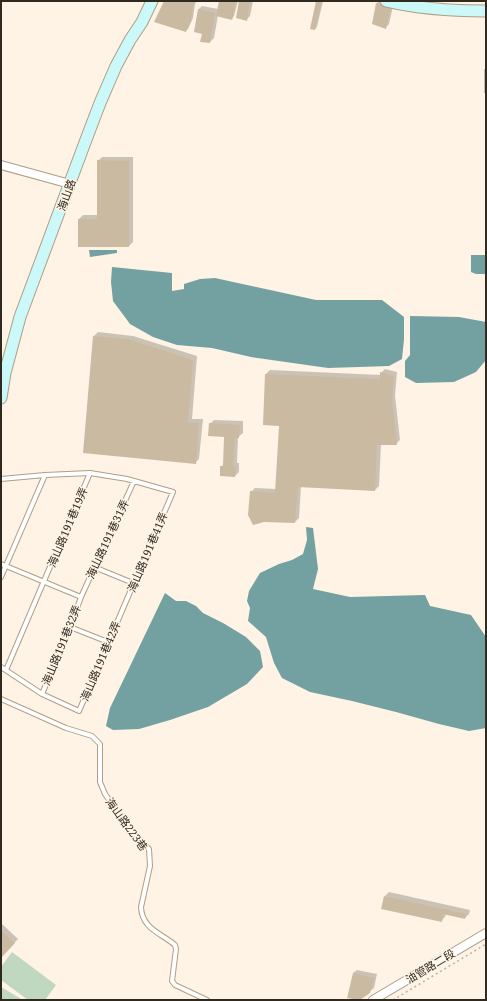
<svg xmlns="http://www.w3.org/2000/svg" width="487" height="1001" viewBox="0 0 487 1001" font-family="'Noto Serif','Noto Sans TC',serif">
<rect width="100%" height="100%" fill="#fef3e4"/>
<path fill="#c0d7c0" d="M 12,952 L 56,985 L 45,1000 L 28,1000 L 1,980 L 1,967 Z
M 1,987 L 23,1000 L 1,1000 Z"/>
<path fill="#73a0a1" d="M 89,250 L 117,250 L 117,253 L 90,257 Z
M 471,255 L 486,255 L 486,274 L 476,274 L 471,272 Z
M 112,267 L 172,273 L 172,291 L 184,289 L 184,284 L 200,279 L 215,278 L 316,300 L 382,300 L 404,317 L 404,339 L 402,359 L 389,366 L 328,368 L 251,357 L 212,348 L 177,345 L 153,337 L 130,324 L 113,301 L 111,282 Z
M 410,316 L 459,317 L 486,322 L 486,360 L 476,372 L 454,382 L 416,383 L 405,377 L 405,361 L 410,355 Z
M 306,527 L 313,528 L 318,569 L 313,589 L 350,597 L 425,595 L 430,606 L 471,615 L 486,637 L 486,728 L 469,731 L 439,724 L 396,712 L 352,701 L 310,692 L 282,678 L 274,663 L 266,637 L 248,621 L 250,608 L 247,601 L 249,591 L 260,573 L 279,564 L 292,560 L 303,554 L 307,540 Z
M 165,593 L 176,601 L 186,601 L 196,606 L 203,613 L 223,623 L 246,637 L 260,651 L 263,667 L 247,684 L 208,707 L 170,720 L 139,729 L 113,730 L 106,726 L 110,708 Z"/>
<path fill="#0003" d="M 165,1 L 197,1 L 195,4 L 193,18 L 188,29 L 185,31 Z
M 220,1 L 238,1 L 234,16 L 232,19 L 218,15 L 214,38 L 210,42 L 203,33 L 198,10 L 202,6 L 218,9 Z
M 240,1 L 253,1 L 250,16 L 246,20 Z
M 317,1 L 323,1 L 317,27 L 315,29 Z
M 379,1 L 394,2 L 389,24 L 385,28 L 373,24 L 377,3 Z
M 102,157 L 133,157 L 133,242 L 129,246 L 79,219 L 83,215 L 98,215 L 98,161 Z
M 98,332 L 133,336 L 197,356 L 192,419 L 203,419 L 199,459 L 195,463 L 94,336 Z
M 385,369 L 397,372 L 395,396 L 400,440 L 396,444 L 381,444 L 379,486 L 375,490 L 301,486 L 299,518 L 295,522 L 251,492 L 255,488 L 276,489 L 280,425 L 266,374 L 270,370 L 381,375 L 381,373 Z
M 214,420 L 243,421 L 243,433 L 238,437 L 237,463 L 239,463 L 239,472 L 235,476 L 221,467 L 224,464 L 225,436 L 210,424 Z
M 389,892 L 470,910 L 469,914 L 465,918 L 446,914 L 445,917 L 441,921 L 385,896 Z
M 1,923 L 18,939 L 1,957 Z
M 357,970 L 377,974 L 374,988 L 369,992 L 353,973 Z"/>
<path fill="#cbbaa2" d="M 164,1 L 194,1 L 191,21 L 186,32 L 154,22 Z
M 219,1 L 236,1 L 232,20 L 216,16 Z
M 239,1 L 250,1 L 247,21 L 236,18 Z
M 316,1 L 322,1 L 315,30 L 310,29 Z
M 376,3 L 391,6 L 386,29 L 372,24 Z
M 198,9 L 215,13 L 210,43 L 200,42 L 202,34 L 194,32 Z
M 484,69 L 486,69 L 486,93 L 484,93 Z
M 97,160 L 129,161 L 129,247 L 78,247 L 78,219 L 97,219 Z
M 93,336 L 128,339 L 193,360 L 188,422 L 199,423 L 196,464 L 83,453 Z
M 380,372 L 394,376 L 392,401 L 397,445 L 377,445 L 375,491 L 298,487 L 295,523 L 264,522 L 253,525 L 248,515 L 250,491 L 275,493 L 279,426 L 263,425 L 265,374 L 380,379 Z
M 209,423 L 240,425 L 239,438 L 235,438 L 233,467 L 236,467 L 235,477 L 220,476 L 220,466 L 223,466 L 224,437 L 208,436 Z
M 384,896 L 466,914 L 465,919 L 443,914 L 442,922 L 381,909 Z
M 1,931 L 15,943 L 1,958 Z
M 353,973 L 374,978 L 370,993 L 360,1000 L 347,998 Z"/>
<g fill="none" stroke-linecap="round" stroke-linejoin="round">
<defs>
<path id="lane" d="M 1,479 L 45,475 L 90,473 L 127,479 L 173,492 L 79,711 L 42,694 L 1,667
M 1,564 L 81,597
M 94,567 L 133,583
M 1,577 L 45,475
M 70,627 L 108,642
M 6,670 L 90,473
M 42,694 L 70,627 L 81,597 L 134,481
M 1,699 L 66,728 L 92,736 L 100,744 L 100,782 L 105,794 L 112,804 L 136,835 L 149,849 L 150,866 L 141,907 C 142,929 161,933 175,945 L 176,949 L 172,981 L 175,985 L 207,1000"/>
<path id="street" d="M 1,165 L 70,184
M 373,1000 L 486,933"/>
<path id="secondary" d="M 386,1 C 419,9 452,11 486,11
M 1,398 L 5,373 L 20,317 L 84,145 L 100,103 L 116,66 L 130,40 L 142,22 L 152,1"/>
</defs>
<use href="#lane" stroke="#af9e87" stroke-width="6"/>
<use href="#street" stroke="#af9e87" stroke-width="10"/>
<use href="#secondary" stroke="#af9e87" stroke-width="13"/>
<path stroke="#bbb1a4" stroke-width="1.5" stroke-dasharray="2 3" stroke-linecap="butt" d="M 393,1000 L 486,944"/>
<use href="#lane" stroke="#fff" stroke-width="4"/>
<use href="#street" stroke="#fff" stroke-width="8"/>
<use href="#secondary" stroke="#cbf8f8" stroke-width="11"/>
</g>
<g text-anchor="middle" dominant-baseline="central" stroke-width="3" stroke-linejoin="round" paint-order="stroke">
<g font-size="11" fill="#302920" stroke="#fef3e4">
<text transform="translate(66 195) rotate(-70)">海山路</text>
<text transform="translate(67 527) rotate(-67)">海山路191巷19弄</text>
<text transform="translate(107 539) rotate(-65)">海山路191巷31弄</text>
<text transform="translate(147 552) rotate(-67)">海山路191巷41弄</text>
<text transform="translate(61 645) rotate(-68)">海山路191巷32弄</text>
<text transform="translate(100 661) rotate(-67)">海山路191巷42弄</text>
<text transform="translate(127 824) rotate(54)">海山路223巷</text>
<text transform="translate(430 966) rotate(-31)">油管路二段</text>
</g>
</g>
<rect width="487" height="1001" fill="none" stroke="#302920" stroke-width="4"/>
</svg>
